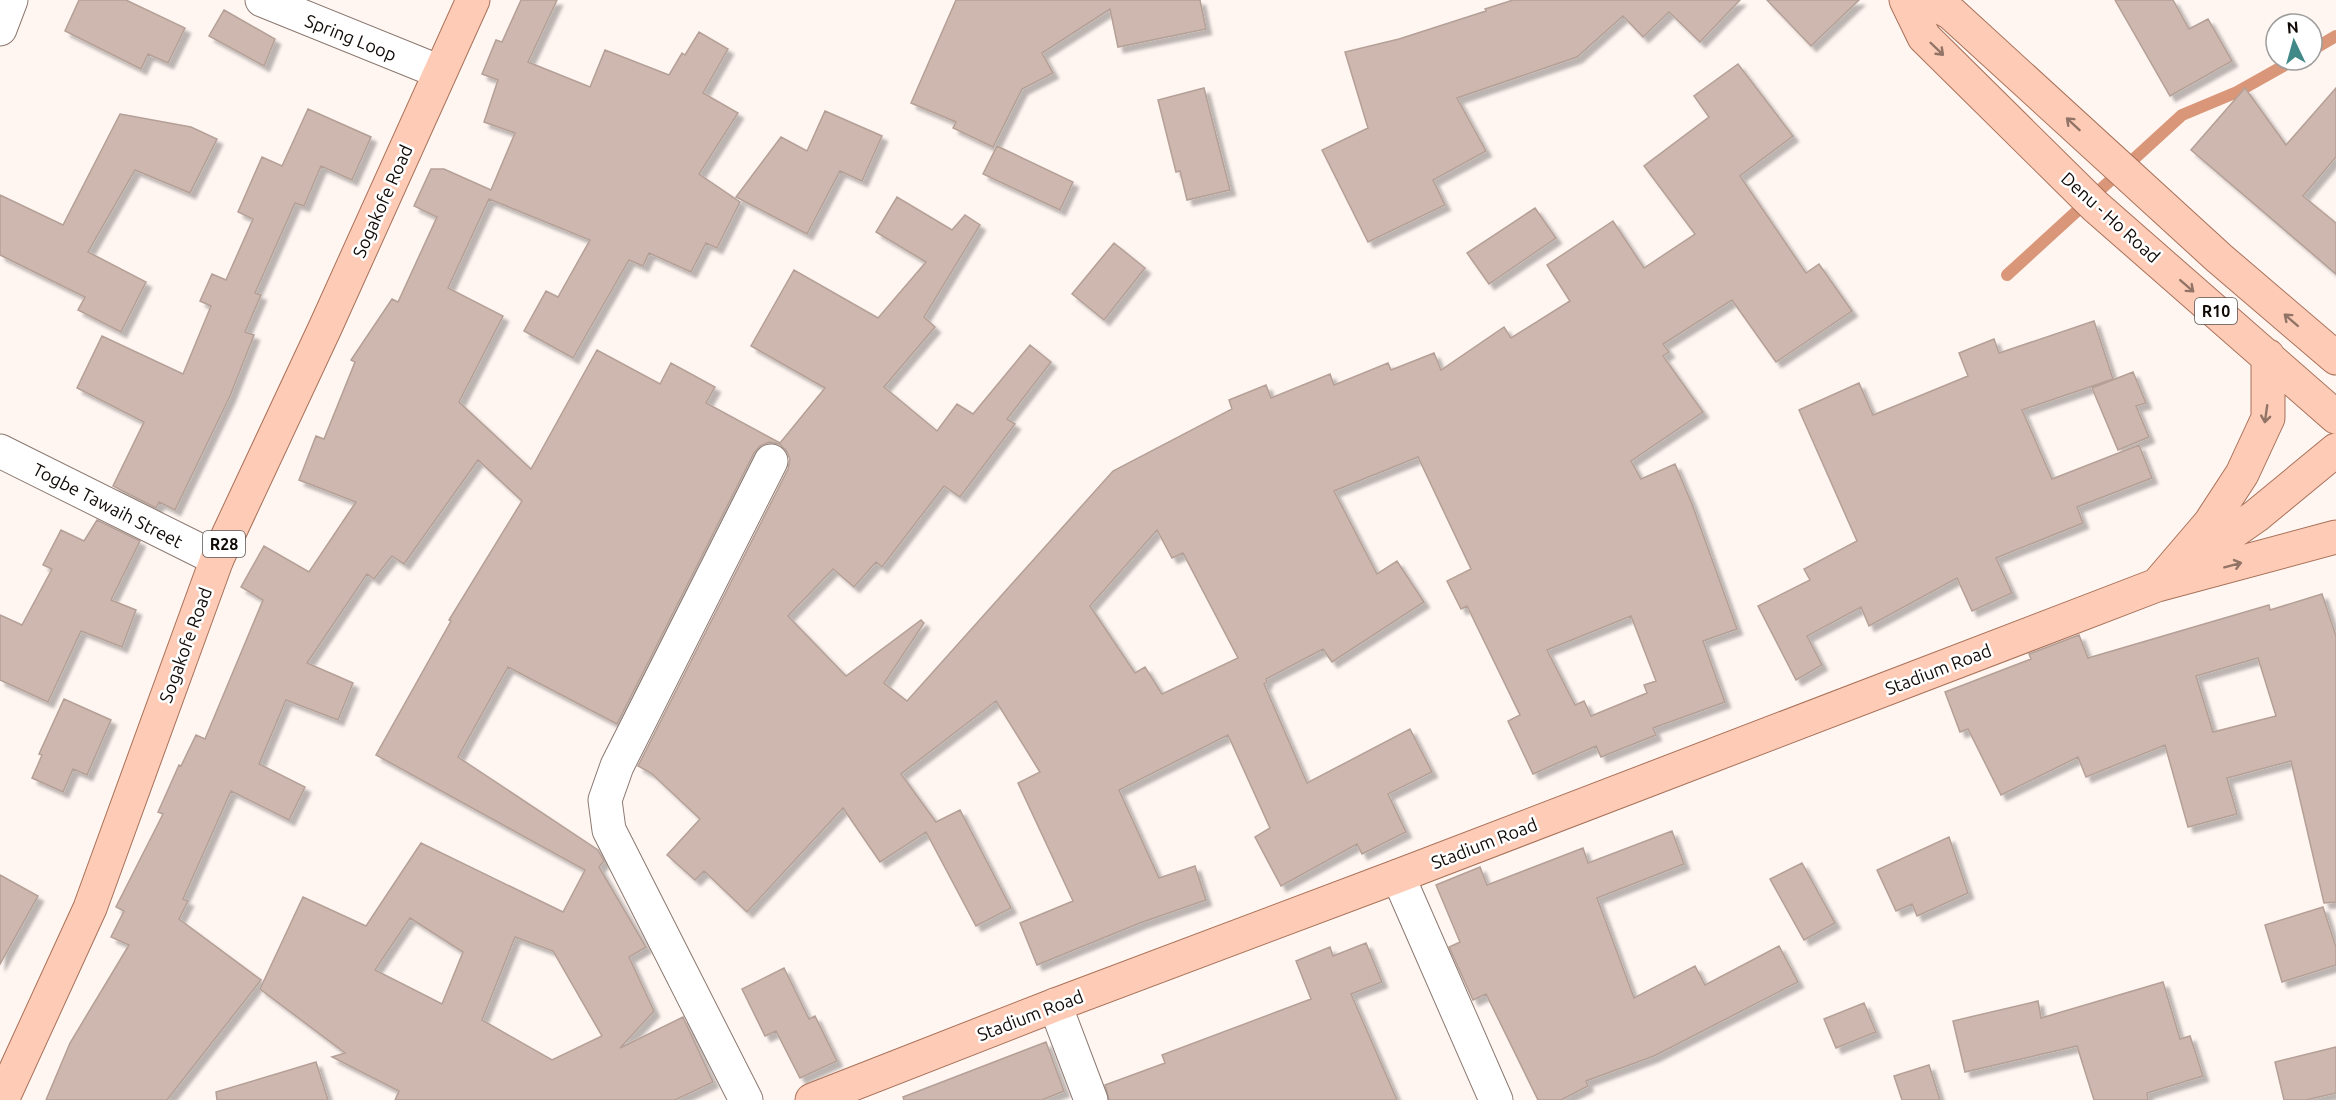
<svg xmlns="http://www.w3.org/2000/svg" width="2336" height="1100" viewBox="0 0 2336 1100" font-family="Ubuntu,sans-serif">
<defs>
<filter id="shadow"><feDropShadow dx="5.5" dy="5.5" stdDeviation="1.5" flood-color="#0004"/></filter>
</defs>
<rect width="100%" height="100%" fill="#fff6f2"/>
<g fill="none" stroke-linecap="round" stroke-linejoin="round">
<path stroke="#d99679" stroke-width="12" d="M 2312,50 L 2336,36
M 2007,275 L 2182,115 L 2237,92 L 2294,60"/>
</g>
<path fill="#cdb7ae" stroke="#b5a097" stroke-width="1.5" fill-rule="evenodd" filter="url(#shadow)" d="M 79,0 L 126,0 L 185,28 L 168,63 L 148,54 L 141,69 L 65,31 Z
M 521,0 L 557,0 L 528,62 L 590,87 L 605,50 L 669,75 L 682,53 L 685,55 L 699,32 L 728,49 L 703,93 L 738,113 L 699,174 L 740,202 L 717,248 L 706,243 L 691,272 L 649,253 L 643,266 L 629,260 L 573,358 L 524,331 L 546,291 L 558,297 L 590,240 L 489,199 L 448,288 L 503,316 L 459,402 L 531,469 L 597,350 L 660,384 L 671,363 L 715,387 L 706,403 L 780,443 L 825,388 L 751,346 L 794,270 L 878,318 L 926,262 L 876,232 L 897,197 L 952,230 L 965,215 L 980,225 L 924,317 L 935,327 L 884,387 L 937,431 L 957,404 L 973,414 L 1030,345 L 1051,362 L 1007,419 L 1015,424 L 960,497 L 944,486 L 882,567 L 876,562 L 854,587 L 833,569 L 788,616 L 846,676 L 921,620 L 924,623 L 884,683 L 907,701 L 1113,471 L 1232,409 L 1229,400 L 1266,385 L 1271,398 L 1330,374 L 1334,385 L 1388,363 L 1391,370 L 1434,353 L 1441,370 L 1504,327 L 1511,338 L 1570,301 L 1547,265 L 1613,221 L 1644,268 L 1695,234 L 1644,166 L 1709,117 L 1694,96 L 1738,64 L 1793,136 L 1740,176 L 1806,273 L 1819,264 L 1852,311 L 1776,362 L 1732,300 L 1663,344 L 1669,352 L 1663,356 L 1703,412 L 1631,461 L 1641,479 L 1675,464 L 1692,504 L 1737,629 L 1703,641 L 1725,702 L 1653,728 L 1656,735 L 1601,757 L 1596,746 L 1533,774 L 1508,721 L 1520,715 L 1467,606 L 1461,609 L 1447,581 L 1471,569 L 1418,457 L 1334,491 L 1377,574 L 1397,561 L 1424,602 L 1332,662 L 1323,649 L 1266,679 L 1267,682 L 1264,684 L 1307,783 L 1410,729 L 1432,772 L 1388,794 L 1406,832 L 1362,854 L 1357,844 L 1281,886 L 1255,837 L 1270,828 L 1228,735 L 1119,790 L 1159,878 L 1195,866 L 1206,900 L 1140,923 L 1037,965 L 1020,923 L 1073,901 L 1018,783 L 1040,772 L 996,701 L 901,774 L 936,822 L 960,810 L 1011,908 L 976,926 L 926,832 L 880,862 L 843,808 L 747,912 L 704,871 L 695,880 L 667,855 L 700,819 L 651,773 L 638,766 L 788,469 L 790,459 L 786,450 L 779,444 L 769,442 L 760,446 L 754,453 L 617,724 L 508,667 L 458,757 L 598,850 L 604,861 L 599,867 L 646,947 L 629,957 L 654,1011 L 620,1048 L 683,1017 L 713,1082 L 675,1100 L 395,1100 L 399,1091 L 332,1057 L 345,1053 L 260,989 L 303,897 L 366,926 L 421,843 L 563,912 L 585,870 L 376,755 L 451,621 L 449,620 L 522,501 L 478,460 L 404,564 L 392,556 L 374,579 L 367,574 L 307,663 L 353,683 L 338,720 L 286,700 L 259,764 L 305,787 L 289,820 L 231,791 L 183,899 L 188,901 L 179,919 L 261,980 L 167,1100 L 46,1100 L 70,1043 L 129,945 L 111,937 L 124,911 L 116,907 L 163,814 L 158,812 L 179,765 L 181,766 L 196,735 L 205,739 L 263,600 L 241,587 L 264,546 L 309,572 L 356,502 L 299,480 L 316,436 L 324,439 L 355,362 L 351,360 L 392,299 L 398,302 L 437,217 L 414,206 L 431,169 L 444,169 L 491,190 L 515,133 L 484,122 L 498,80 L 482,74 L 496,40 L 502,42 ZM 1157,530 L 1172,558 L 1183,553 L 1238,658 L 1162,694 L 1145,667 L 1135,673 L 1090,606 ZM 1631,616 L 1656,681 L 1644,685 L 1647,693 L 1591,716 L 1584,701 L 1575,705 L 1547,650 ZM 410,918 L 463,952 L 442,1004 L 375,970 ZM 515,937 L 553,951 L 602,1036 L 552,1060 L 482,1020 Z
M 956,0 L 1200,0 L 1206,29 L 1118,47 L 1110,9 L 1042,53 L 1053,73 L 1022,89 L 993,147 L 953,128 L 956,122 L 911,103 Z
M 1513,0 L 1740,0 L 1700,42 L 1669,12 L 1643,37 L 1623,16 L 1577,57 L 1457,98 L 1486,151 L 1433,180 L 1445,205 L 1368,242 L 1322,150 L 1368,128 L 1345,52 L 1399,39 L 1486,11 L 1485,9 Z
M 1767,0 L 1859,0 L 1811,46 Z
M 2115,0 L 2173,0 L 2189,29 L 2208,19 L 2232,61 L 2170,96 Z
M 224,10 L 275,39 L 264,66 L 209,36 Z
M 1204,88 L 1230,190 L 1187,200 L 1180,171 L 1176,172 L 1158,100 Z
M 2245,88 L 2286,145 L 2336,88 L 2336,157 L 2303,196 L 2336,223 L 2336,274 L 2191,150 Z
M 308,109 L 371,137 L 352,180 L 321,166 L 304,206 L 295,203 L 255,293 L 261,295 L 245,332 L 254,335 L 230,396 L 175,510 L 159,502 L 156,508 L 113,486 L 144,422 L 77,388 L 102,336 L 183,374 L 211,306 L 200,301 L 212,274 L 226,280 L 253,219 L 238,212 L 262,157 L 282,166 Z
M 825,111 L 882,136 L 862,181 L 840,171 L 807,234 L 736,197 L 781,137 L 807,151 Z
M 120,114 L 191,127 L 217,139 L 190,193 L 135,170 L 88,252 L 146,282 L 121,332 L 78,310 L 85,297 L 0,255 L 0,195 L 63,225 Z
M 997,146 L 1073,182 L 1060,210 L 983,174 Z
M 1535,208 L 1556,238 L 1489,284 L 1467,253 Z
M 1114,243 L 1145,268 L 1104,320 L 1072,294 Z
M 2094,321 L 2113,379 L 2022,410 L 2052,479 L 2139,445 L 2152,478 L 2077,507 L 2083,523 L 1996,558 L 2012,593 L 1972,611 L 1957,578 L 1869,626 L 1861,607 L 1807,636 L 1822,665 L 1796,680 L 1758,606 L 1810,580 L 1804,569 L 1857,541 L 1799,410 L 1859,383 L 1873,415 L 1968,376 L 1959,353 L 1994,339 L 1999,353 Z
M 2133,372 L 2146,403 L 2136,406 L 2149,437 L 2118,450 L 2092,388 Z
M 97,520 L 140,541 L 111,600 L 136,610 L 122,647 L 81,631 L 48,702 L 0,680 L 0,615 L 22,625 L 52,569 L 43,565 L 61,530 L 84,541 Z
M 2322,594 L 2336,636 L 2336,902 L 2324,903 L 2291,761 L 2227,778 L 2237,814 L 2188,827 L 2165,745 L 2086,777 L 2078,757 L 2001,795 L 1968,729 L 1960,732 L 1945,692 L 2031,659 L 2029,654 L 2079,635 L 2088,658 L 2269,605 L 2270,610 ZM 2258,658 L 2276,716 L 2213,732 L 2196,676 Z
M 64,699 L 111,720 L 87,775 L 73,769 L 63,792 L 32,778 L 42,755 L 39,754 Z
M 1672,831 L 1684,864 L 1597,898 L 1634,998 L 1695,966 L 1705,985 L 1779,946 L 1798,982 L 1654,1056 L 1586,1081 L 1588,1086 L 1561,1100 L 1538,1100 L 1486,994 L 1473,1000 L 1449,947 L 1460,942 L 1436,885 L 1480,867 L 1487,885 L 1583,848 L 1588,863 Z
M 1949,837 L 1968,893 L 1917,916 L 1912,904 L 1896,911 L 1877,870 Z
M 1802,863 L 1835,923 L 1804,940 L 1770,879 Z
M 0,875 L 38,896 L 0,964 Z
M 2323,907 L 2336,947 L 2336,965 L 2282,982 L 2265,925 Z
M 1366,943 L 1382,982 L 1351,994 L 1397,1100 L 1109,1100 L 1105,1085 L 1165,1063 L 1162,1055 L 1311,999 L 1296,961 L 1330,947 L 1333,956 Z
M 784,968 L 809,1019 L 815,1016 L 837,1061 L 800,1078 L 776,1031 L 765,1036 L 742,989 Z
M 2163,982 L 2180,1039 L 2190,1036 L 2203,1076 L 2147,1093 L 2148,1100 L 2094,1100 L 2077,1046 L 1965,1072 L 1953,1021 L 2038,1001 L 2041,1018 Z
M 1864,1003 L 1876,1032 L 1836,1048 L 1824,1019 Z
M 1046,1042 L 1064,1091 L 1042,1100 L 904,1100 L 903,1097 Z
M 2336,1047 L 2336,1093 L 2306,1100 L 2284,1100 L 2275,1062 Z
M 316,1062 L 328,1100 L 217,1100 L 216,1092 Z
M 1929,1065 L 1940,1100 L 1902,1100 L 1894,1076 Z"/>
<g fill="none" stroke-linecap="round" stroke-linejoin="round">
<defs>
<path id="minor" d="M 262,0 L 440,72
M 0,29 L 11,0
M 0,451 L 217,559
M 1398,876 L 1496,1100
M 1055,1005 L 1091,1100
M 746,1100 L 609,830 L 605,800 L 617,766 L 771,461"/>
<path id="major" d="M 1906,0 L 1924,37 L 2095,206 L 2336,417
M 1927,0 L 1951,13 L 2219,258 L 2336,358
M 2193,560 L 2256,516 L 2336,450
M 2157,585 L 2210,523 L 2242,474 L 2268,418 L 2268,356
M 2,1100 L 90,908 L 217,559 L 325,328 L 473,0
M 812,1100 L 1055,1005 L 1398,876 L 2157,585 L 2336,537"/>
</defs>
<use href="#minor" stroke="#8c7870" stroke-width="35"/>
<use href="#major" stroke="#a97159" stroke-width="35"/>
<use href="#minor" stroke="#fff" stroke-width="33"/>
<use href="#major" stroke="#fdcbb6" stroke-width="33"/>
</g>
<defs><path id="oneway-shaft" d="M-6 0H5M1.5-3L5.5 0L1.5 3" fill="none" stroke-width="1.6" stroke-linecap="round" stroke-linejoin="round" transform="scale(1.5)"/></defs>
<g stroke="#927467">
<use href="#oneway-shaft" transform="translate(1937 49) rotate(44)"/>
<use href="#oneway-shaft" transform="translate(2073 124) rotate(-137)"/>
<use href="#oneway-shaft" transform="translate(2187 286) rotate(41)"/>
<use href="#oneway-shaft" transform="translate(2291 320) rotate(-139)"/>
<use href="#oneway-shaft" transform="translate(2266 414) rotate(98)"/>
<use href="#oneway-shaft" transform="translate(2233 565) rotate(-15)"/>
</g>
<g text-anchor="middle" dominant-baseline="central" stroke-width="5" stroke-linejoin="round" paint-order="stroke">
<g fill="#fff" stroke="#585451" stroke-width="1.5">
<rect x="2195" y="298" width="42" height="26" rx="4.5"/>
<rect x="203" y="531" width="42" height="26" rx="4.5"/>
</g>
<g font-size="16" font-weight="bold" fill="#100a07">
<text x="2216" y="311">R10</text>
<text x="224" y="544">R28</text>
</g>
<g font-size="18" fill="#100a07" stroke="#fff">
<text transform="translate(351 37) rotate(22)">Spring Loop</text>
<text transform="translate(382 201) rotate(-66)">Sogakofe Road</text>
<text transform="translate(2111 217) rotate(42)">Denu - Ho Road</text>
<text transform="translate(108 505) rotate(27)">Togbe Tawaih Street</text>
<text transform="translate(185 645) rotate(-70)">Sogakofe Road</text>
<text transform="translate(1938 669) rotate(-21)">Stadium Road</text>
<text transform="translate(1484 843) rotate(-21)">Stadium Road</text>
<text transform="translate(1030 1015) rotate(-21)">Stadium Road</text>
</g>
</g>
<g transform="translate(2294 42) rotate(355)"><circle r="28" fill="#ffffff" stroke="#9f9d9c" stroke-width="1.5"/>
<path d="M0-4.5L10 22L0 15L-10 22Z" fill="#418988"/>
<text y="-9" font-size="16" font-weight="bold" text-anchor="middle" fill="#100a07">N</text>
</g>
</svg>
